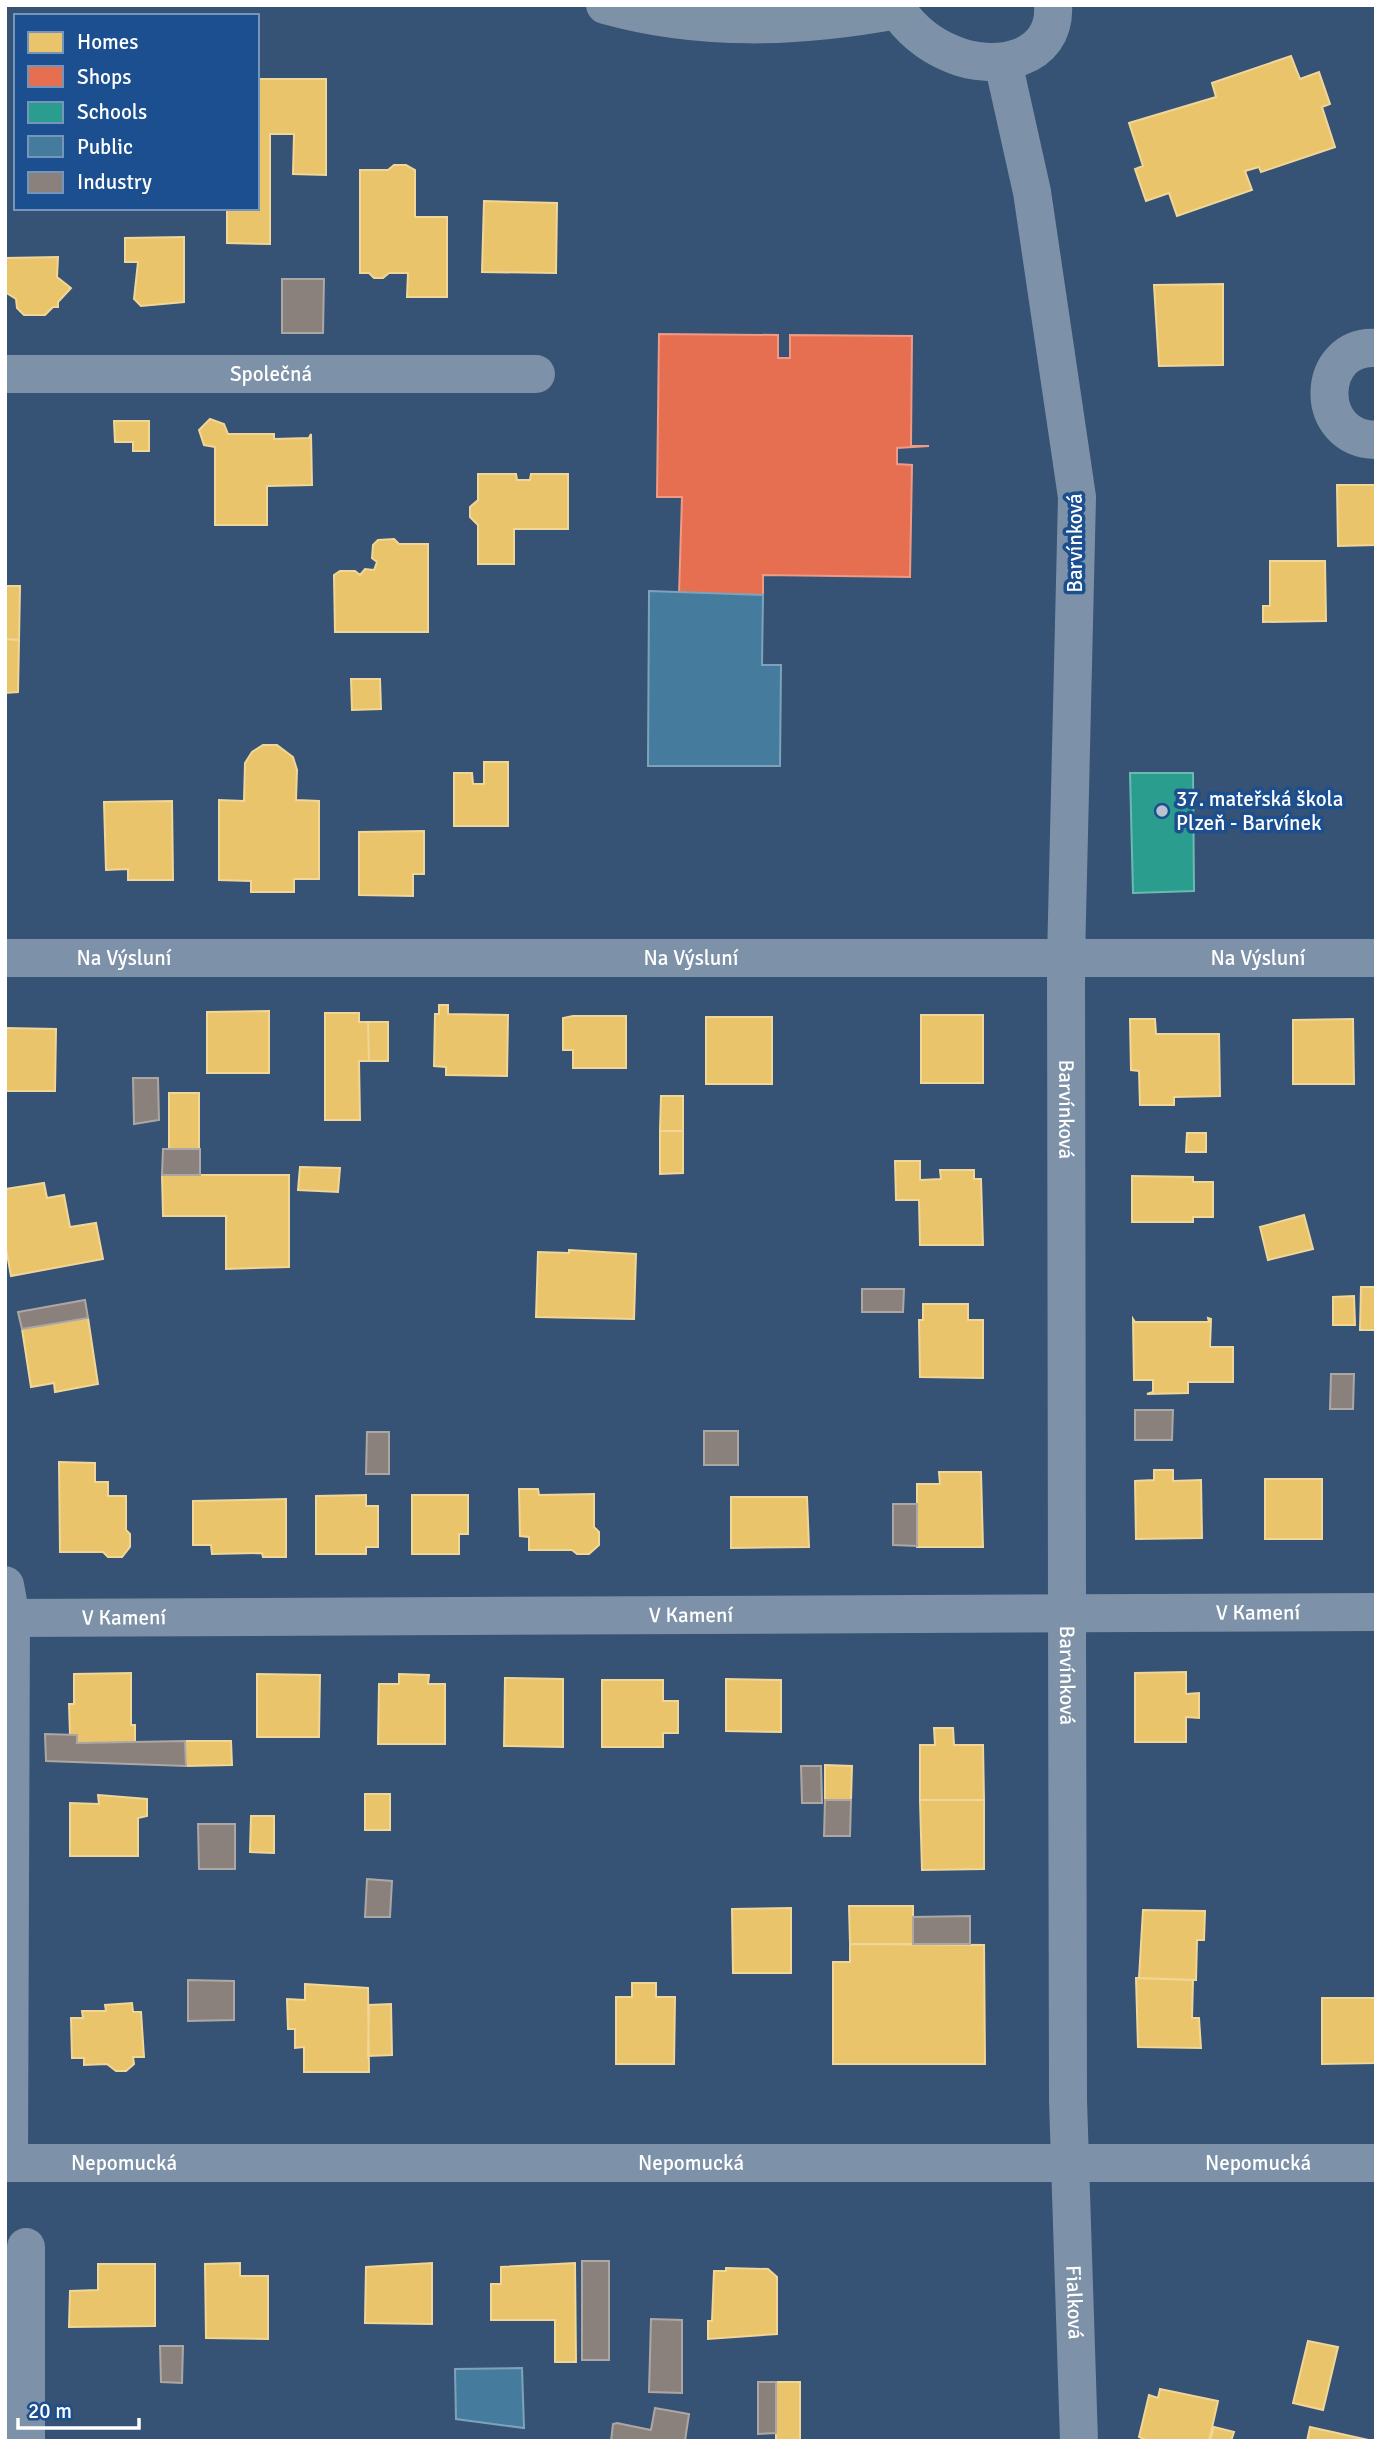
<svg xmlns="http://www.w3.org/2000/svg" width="1381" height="2446" viewBox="0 0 1381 2446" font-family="Signika,sans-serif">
<rect width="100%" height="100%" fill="#365274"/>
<path fill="#e9c46a" stroke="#f0d697" stroke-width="2" d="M 1291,56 L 1300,79 L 1319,72 L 1330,104 L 1322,107 L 1335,147 L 1261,172 L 1259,167 L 1245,171 L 1252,190 L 1177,216 L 1169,193 L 1146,201 L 1135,169 L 1143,166 L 1129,123 L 1216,97 L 1212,83 Z
M 257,79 L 326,79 L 326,175 L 293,174 L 294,134 L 270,134 L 270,244 L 227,243 L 227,208 L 257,208 Z
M 394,165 L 406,165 L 415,170 L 415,217 L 447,217 L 447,297 L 407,297 L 408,273 L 389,273 L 383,278 L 374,278 L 369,273 L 360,273 L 360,170 L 388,170 Z
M 484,201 L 557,203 L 556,273 L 482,272 Z
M 184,237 L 184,302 L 141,306 L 134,299 L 138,262 L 125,262 L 125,238 Z
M 58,257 L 57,277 L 71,288 L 58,302 L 58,307 L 53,307 L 45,315 L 24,315 L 17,308 L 16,299 L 5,292 L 5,258 Z
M 1223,284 L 1223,365 L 1159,366 L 1154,285 Z
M 210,419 L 224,424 L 228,434 L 274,434 L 274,439 L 309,438 L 311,434 L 312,485 L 267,486 L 267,525 L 215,525 L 215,447 L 204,445 L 199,430 Z
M 114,421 L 149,421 L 149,451 L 133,451 L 133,442 L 115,442 Z
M 478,474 L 516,474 L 517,480 L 530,480 L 531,474 L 568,474 L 568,529 L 514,529 L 514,564 L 478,564 L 478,525 L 470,517 L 470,507 L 478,500 Z
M 1337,485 L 1376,485 L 1376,545 L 1338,546 Z
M 394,539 L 399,544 L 428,544 L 428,632 L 335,632 L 334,575 L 340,571 L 355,571 L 360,575 L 365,569 L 374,570 L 377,562 L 372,558 L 373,545 L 378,540 Z
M 1270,561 L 1325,561 L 1326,621 L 1263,622 L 1263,606 L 1270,606 Z
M 5,586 L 20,586 L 19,640 L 5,639 Z
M 5,639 L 19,640 L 18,692 L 5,693 Z
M 351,679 L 380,679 L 381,709 L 352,710 Z
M 263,745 L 277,745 L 293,757 L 297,770 L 296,800 L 319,801 L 319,879 L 294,879 L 294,892 L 251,892 L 251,881 L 219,880 L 219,800 L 244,801 L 245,763 L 252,752 Z
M 484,762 L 508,762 L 508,826 L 454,826 L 454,773 L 472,773 L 473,784 L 484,784 Z
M 172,801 L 173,880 L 128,880 L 128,869 L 106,870 L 104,802 Z
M 424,831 L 424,874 L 413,874 L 413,896 L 359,895 L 359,832 Z
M 439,1005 L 448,1005 L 448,1014 L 508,1015 L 507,1076 L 446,1075 L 446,1067 L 434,1066 L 435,1014 L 439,1014 Z
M 269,1011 L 269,1073 L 207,1073 L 207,1012 Z
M 325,1013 L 359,1013 L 359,1022 L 368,1022 L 369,1061 L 359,1061 L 360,1120 L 325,1120 Z
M 921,1015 L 983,1015 L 983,1083 L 921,1083 Z
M 573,1016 L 626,1016 L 626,1068 L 573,1068 L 573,1050 L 563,1050 L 563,1018 Z
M 706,1017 L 772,1017 L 772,1084 L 706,1084 Z
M 1130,1019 L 1155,1019 L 1156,1034 L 1219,1034 L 1220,1096 L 1174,1097 L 1174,1105 L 1140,1105 L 1139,1071 L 1131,1070 Z
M 1353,1019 L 1354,1084 L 1293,1084 L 1293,1020 Z
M 368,1022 L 388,1022 L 388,1061 L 369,1061 Z
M 5,1028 L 56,1029 L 55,1091 L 5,1091 Z
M 169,1093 L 199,1093 L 199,1149 L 169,1149 Z
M 661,1096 L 683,1096 L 683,1131 L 660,1131 Z
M 660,1131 L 683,1131 L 683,1173 L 660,1174 Z
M 1187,1133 L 1206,1133 L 1206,1152 L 1186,1152 Z
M 895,1161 L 920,1161 L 920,1180 L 941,1179 L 940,1170 L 974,1170 L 974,1179 L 981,1179 L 983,1245 L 920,1245 L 919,1200 L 896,1200 Z
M 300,1167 L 340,1168 L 338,1192 L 298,1190 Z
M 162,1175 L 289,1175 L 289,1267 L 226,1269 L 226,1216 L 163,1216 Z
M 1132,1176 L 1193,1177 L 1193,1182 L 1213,1182 L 1213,1217 L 1193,1217 L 1193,1222 L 1132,1222 Z
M 44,1183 L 47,1198 L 64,1195 L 70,1227 L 96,1223 L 103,1259 L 11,1276 L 5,1243 L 5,1189 Z
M 1304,1215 L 1313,1249 L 1268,1260 L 1260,1227 Z
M 569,1250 L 636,1254 L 634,1319 L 536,1317 L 538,1252 L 569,1253 Z
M 1361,1287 L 1376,1287 L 1376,1330 L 1360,1330 Z
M 1354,1296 L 1355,1325 L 1333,1325 L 1333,1297 Z
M 923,1304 L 968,1304 L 968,1320 L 983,1320 L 983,1378 L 920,1377 L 919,1320 L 923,1320 Z
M 88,1318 L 98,1384 L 55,1392 L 54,1383 L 31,1387 L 22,1329 Z
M 1208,1318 L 1211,1319 L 1210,1347 L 1233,1347 L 1233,1382 L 1188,1382 L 1188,1393 L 1147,1394 L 1153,1392 L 1153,1380 L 1134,1380 L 1133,1319 L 1135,1322 L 1209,1322 Z
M 59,1462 L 95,1463 L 95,1482 L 108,1482 L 108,1496 L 126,1496 L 126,1530 L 130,1534 L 130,1547 L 122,1557 L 108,1557 L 103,1552 L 60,1552 Z
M 1154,1470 L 1173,1470 L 1173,1481 L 1201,1480 L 1202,1538 L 1136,1539 L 1135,1481 L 1154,1480 Z
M 939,1472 L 981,1472 L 983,1547 L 917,1547 L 917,1484 L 940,1484 Z
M 1265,1479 L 1322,1479 L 1322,1539 L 1265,1539 Z
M 519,1489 L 538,1489 L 539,1495 L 594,1494 L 594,1527 L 599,1532 L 599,1545 L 589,1554 L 577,1554 L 572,1550 L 529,1550 L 529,1537 L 520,1536 Z
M 366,1495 L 366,1506 L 378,1506 L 378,1547 L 366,1547 L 366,1554 L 316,1554 L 316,1496 Z
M 412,1495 L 468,1495 L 468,1534 L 459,1534 L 459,1554 L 412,1554 Z
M 731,1497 L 807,1497 L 809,1547 L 731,1548 Z
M 286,1499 L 286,1557 L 263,1557 L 262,1553 L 212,1554 L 211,1545 L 193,1545 L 193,1501 Z
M 1186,1672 L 1186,1694 L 1199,1693 L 1199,1718 L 1186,1717 L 1186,1742 L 1135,1742 L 1135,1673 Z
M 131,1673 L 131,1725 L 135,1725 L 135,1744 L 77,1743 L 77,1735 L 70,1735 L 69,1704 L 74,1704 L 74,1674 Z
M 257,1674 L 320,1675 L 319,1737 L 257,1737 Z
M 399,1674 L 429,1675 L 428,1684 L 445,1684 L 445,1744 L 378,1744 L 379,1684 L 399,1684 Z
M 505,1678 L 563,1679 L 563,1747 L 504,1746 Z
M 726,1679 L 781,1680 L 781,1732 L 726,1731 Z
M 602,1680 L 663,1680 L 663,1701 L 678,1701 L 678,1733 L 663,1733 L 663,1747 L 602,1747 Z
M 934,1728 L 953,1728 L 954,1745 L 983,1745 L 984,1800 L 920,1800 L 920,1745 L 935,1745 Z
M 185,1741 L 231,1741 L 232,1765 L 186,1766 Z
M 825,1765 L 852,1766 L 851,1800 L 825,1800 Z
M 365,1794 L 390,1794 L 390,1830 L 365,1830 Z
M 98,1795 L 147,1799 L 147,1816 L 138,1818 L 138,1856 L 70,1856 L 70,1803 L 99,1804 Z
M 920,1800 L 984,1800 L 984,1869 L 922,1870 Z
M 251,1816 L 274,1816 L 274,1853 L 250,1852 Z
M 849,1906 L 913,1906 L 913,1944 L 850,1944 Z
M 791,1908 L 791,1973 L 733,1973 L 732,1909 Z
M 1143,1910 L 1205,1911 L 1204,1940 L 1197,1940 L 1196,1980 L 1139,1978 Z
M 850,1944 L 984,1945 L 985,2064 L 833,2064 L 833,1962 L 850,1962 Z
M 1136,1978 L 1193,1980 L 1192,2018 L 1199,2018 L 1201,2048 L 1138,2047 Z
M 632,1983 L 656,1983 L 656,1997 L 675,1997 L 674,2064 L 616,2064 L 616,1997 L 632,1997 Z
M 305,1984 L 368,1988 L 369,2072 L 304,2072 L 304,2047 L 295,2048 L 295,2029 L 288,2029 L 287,1999 L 305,2000 Z
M 1322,1998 L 1376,1998 L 1376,2063 L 1322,2064 Z
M 132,2003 L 133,2012 L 141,2012 L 144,2057 L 133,2057 L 134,2064 L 126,2071 L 116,2071 L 107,2064 L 84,2065 L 84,2058 L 72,2058 L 71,2018 L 83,2018 L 82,2011 L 106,2011 L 105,2005 Z
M 391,2004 L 392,2055 L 368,2056 L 369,2005 Z
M 240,2263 L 240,2276 L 268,2276 L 268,2339 L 206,2338 L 205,2264 Z
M 432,2263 L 432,2324 L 365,2323 L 366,2267 Z
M 575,2263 L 576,2362 L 555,2362 L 555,2320 L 491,2320 L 491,2284 L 501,2284 L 501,2267 Z
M 98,2264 L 155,2264 L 155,2326 L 69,2327 L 70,2291 L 98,2290 Z
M 726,2268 L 768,2269 L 777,2277 L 777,2334 L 708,2339 L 708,2321 L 712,2321 L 714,2271 L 726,2271 Z
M 1308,2341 L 1338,2347 L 1323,2410 L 1293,2403 Z
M 776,2382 L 800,2382 L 800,2441 L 776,2441 Z
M 1160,2389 L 1218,2401 L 1209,2441 L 1148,2441 L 1139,2437 L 1149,2395 L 1158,2398 Z
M 1214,2427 L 1234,2432 L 1231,2441 L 1210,2441 Z
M 1310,2427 L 1373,2441 L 1307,2441 Z"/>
<path fill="#e76f51" stroke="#ee9a85" stroke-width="2" d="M 659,334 L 778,335 L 778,358 L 790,358 L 790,335 L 912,336 L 911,446 L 929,446 L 897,448 L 897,464 L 912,465 L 910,577 L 763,575 L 763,595 L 679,594 L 682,497 L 657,497 Z"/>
<path fill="#2a9d8f" stroke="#6abab1" stroke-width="2" d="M 1130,773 L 1193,773 L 1194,891 L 1133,893 Z"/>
<path fill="#457b9d" stroke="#7da3ba" stroke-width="2" d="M 649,591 L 763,595 L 762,665 L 781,665 L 780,766 L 648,766 Z
M 522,2368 L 524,2428 L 456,2419 L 455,2369 Z"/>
<path fill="#8a817c" stroke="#ada7a3" stroke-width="2" d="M 282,279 L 324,279 L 323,333 L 282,333 Z
M 133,1078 L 158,1078 L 159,1120 L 134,1124 Z
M 163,1149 L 200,1149 L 200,1175 L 162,1175 Z
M 862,1289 L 904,1289 L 903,1312 L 862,1312 Z
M 85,1300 L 88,1318 L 22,1329 L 18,1312 Z
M 1331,1374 L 1354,1374 L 1353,1409 L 1330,1409 Z
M 1135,1410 L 1173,1410 L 1172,1440 L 1135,1440 Z
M 704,1431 L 738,1431 L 738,1465 L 704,1465 Z
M 367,1432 L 389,1432 L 389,1474 L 366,1474 Z
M 893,1504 L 917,1504 L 917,1546 L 893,1545 Z
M 45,1734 L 77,1735 L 77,1743 L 185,1741 L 186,1766 L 46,1761 Z
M 801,1766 L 821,1766 L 822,1803 L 802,1803 Z
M 825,1800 L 851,1800 L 850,1836 L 824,1836 Z
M 198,1824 L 235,1824 L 235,1869 L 199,1869 Z
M 367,1879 L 392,1881 L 390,1917 L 365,1917 Z
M 970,1916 L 970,1944 L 913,1944 L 913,1917 Z
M 188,1980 L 234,1981 L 234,2020 L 188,2021 Z
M 582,2261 L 609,2261 L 609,2360 L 582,2360 Z
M 5,2308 L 7,2308 L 10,2366 L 5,2366 Z
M 651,2319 L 682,2320 L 682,2393 L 649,2392 Z
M 160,2346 L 183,2346 L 182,2383 L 161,2382 Z
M 758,2382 L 776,2382 L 776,2433 L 758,2434 Z
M 655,2408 L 689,2414 L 685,2441 L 611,2441 L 613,2424 L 617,2423 L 651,2430 Z"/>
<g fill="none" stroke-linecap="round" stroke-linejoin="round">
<g stroke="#7d92a8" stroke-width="38">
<path d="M 894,5 C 908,27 927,44 952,54 C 993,72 1057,61 1053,5"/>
<path id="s1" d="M 1003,62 L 1032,192 L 1077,497 L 1066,959 L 1067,1613 L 1068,2100 L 1079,2441"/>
<path d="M 1376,348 C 1316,344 1312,439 1376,440"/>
<path id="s2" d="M 5,374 L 536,374"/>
<path id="s3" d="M 5,958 L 1376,958"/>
<path d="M 5,1585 L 11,1618 L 9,2163"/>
<path id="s4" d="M 5,1618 L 1376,1612"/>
<path id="s5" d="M 5,2163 L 1376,2163"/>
<path d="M 26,2441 L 26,2247"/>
</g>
<path stroke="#7e92a7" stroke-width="38" d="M 605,5 C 701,32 799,28 897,10"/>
</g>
<circle fill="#b9c2ce" stroke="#1b4f8f" stroke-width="2.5" cx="1162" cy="811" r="7"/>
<g text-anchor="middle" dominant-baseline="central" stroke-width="7" stroke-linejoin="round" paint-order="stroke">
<g font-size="21" fill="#fff" stroke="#1b4f8f">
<text stroke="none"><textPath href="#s2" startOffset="266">Společná</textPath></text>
<text transform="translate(1075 543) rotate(-90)">Barvínková</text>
<text stroke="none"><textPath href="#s3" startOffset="119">Na Výsluní</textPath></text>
<text stroke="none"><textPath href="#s3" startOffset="686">Na Výsluní</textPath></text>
<text stroke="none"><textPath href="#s3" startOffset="1253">Na Výsluní</textPath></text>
<text stroke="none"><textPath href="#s1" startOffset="1054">Barvínková</textPath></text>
<text stroke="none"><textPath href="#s4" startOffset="1253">V Kamení</textPath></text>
<text stroke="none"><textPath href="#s4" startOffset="686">V Kamení</textPath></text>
<text stroke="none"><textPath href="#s4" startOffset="119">V Kamení</textPath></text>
<text stroke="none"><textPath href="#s1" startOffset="1620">Barvínková</textPath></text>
<text stroke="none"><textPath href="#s5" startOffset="119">Nepomucká</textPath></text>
<text stroke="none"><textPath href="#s5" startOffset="686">Nepomucká</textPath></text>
<text stroke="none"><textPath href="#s5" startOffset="1253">Nepomucká</textPath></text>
<text stroke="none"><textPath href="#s1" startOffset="2247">Fialková</textPath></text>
</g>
<g font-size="21" fill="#fff" stroke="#1b4f8f" text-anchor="start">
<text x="1176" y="799">37. mateřská škola<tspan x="1176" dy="24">Plzeň - Barvínek</tspan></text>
</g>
</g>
<rect width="1381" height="2446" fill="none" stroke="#ffffff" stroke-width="14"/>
<rect x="14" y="14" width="245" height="196" fill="#1b4f8f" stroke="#7695bc" stroke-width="2"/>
<rect x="28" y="32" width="35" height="21" fill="#e9c46a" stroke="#7695bc" stroke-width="2"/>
<text x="77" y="49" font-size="21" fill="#ffffff">Homes</text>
<rect x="28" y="66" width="35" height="21" fill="#e76f51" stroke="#7695bc" stroke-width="2"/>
<text x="77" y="84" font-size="21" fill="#ffffff">Shops</text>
<rect x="28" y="102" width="35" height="21" fill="#2a9d8f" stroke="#7695bc" stroke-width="2"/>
<text x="77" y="119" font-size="21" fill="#ffffff">Schools</text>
<rect x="28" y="136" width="35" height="21" fill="#457b9d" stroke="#7695bc" stroke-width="2"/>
<text x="77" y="154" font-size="21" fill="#ffffff">Public</text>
<rect x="28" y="172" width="35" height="21" fill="#8a817c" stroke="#7695bc" stroke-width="2"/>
<text x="77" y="189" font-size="21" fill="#ffffff">Industry</text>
<path d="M18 2418v10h121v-10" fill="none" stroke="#ffffff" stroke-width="3.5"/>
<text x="28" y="2418" font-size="21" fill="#ffffff" stroke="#1b4f8f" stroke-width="5" paint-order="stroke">20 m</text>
</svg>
